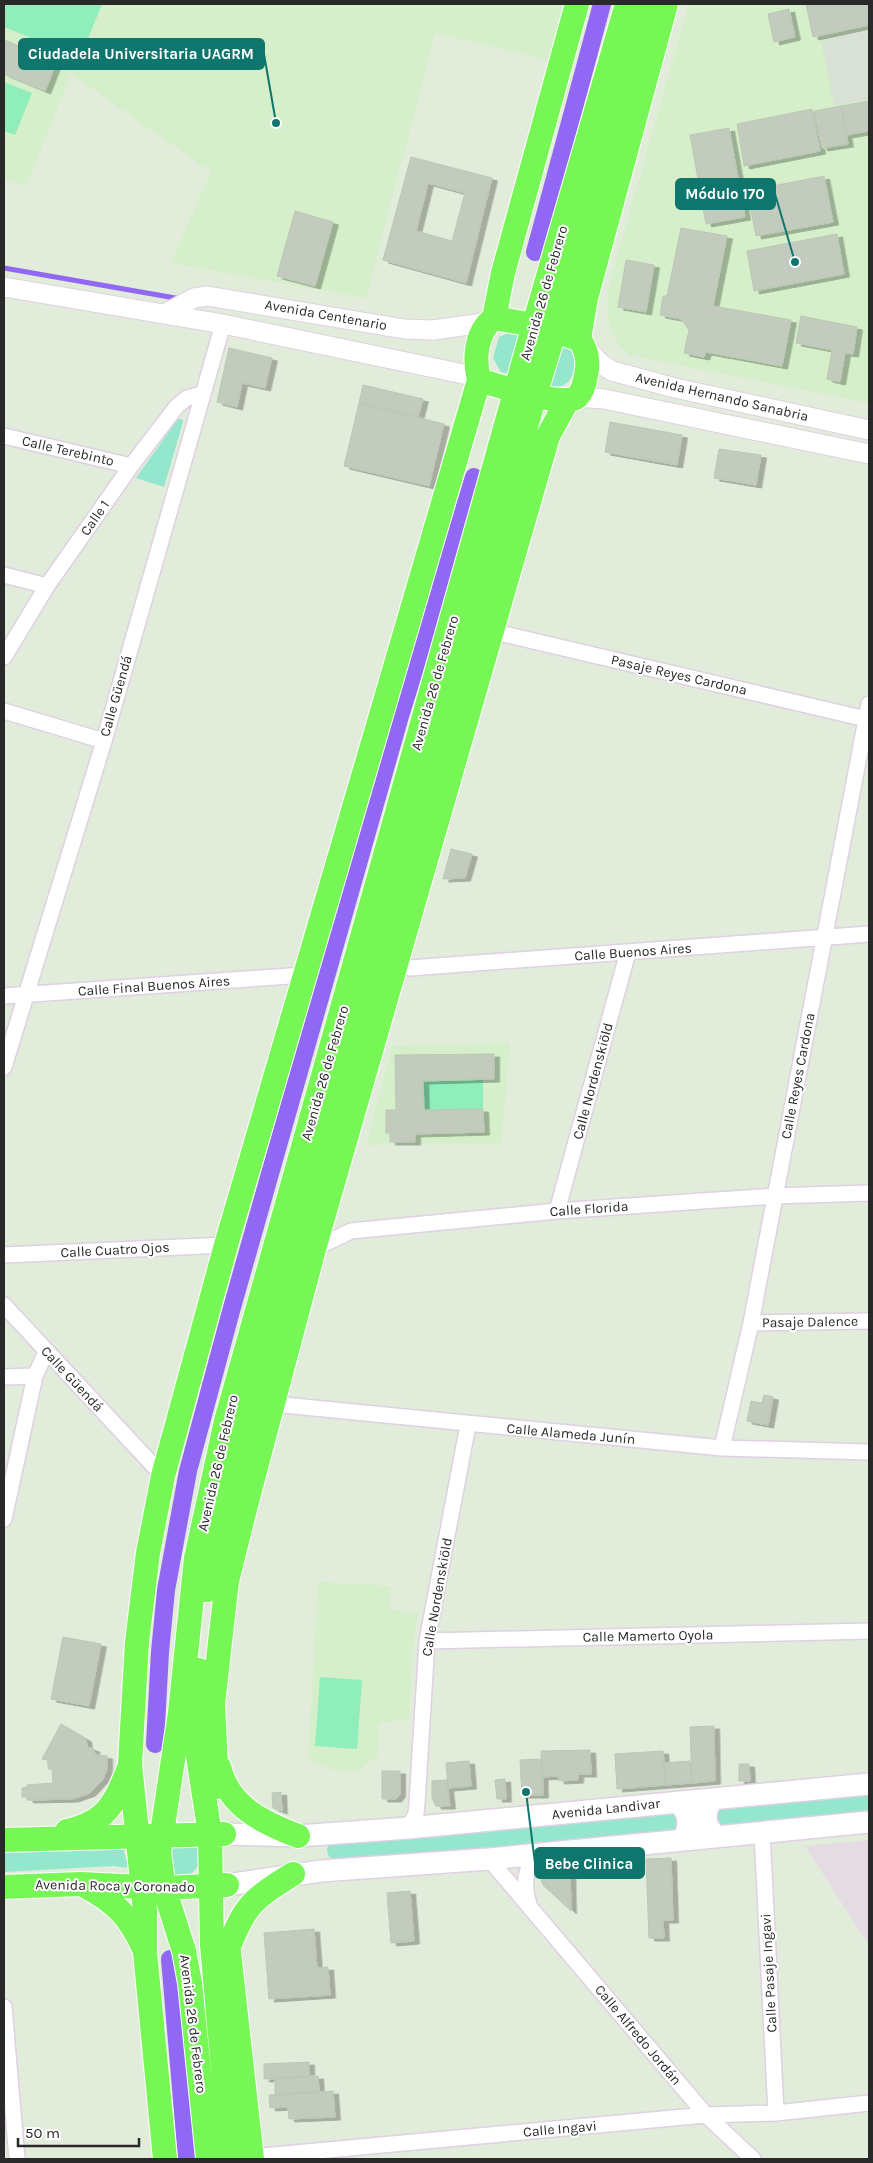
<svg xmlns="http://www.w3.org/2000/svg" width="873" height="2163" viewBox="0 0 873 2163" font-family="Karla,sans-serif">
<defs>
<filter id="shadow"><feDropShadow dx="5.5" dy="3" stdDeviation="0" flood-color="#0004"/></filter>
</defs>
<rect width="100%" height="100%" fill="#e2ecda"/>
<path fill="#e4dce2" d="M 869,1840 L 869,1945 L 805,1846 Z"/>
<path fill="#d4efc9" d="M 4,4 L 564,4 L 548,60 L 435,33 L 366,298 L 171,263 L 211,172 L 71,74 L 26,186 L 4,179 Z
M 689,4 L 869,4 L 869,403 L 629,355 L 616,341 L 609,326 L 608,289 Z
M 510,1043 L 501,1143 L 366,1145 L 393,1046 Z
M 318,1582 L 391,1586 L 389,1609 L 418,1614 L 413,1642 L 409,1719 L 379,1723 L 378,1755 L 360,1770 L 339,1772 L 308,1759 Z"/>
<path fill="#94e6cc" d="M 511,332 L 524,335 L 513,375 L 501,372 L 493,358 L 499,337 Z
M 558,345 L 571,348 C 580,366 572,392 549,386 Z
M 178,419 L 182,419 L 183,422 L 164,487 L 136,478 Z
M 869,1790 L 869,1813 L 729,1829 L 716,1821 L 716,1808 Z
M 668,1809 L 683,1818 L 676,1834 L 336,1862 C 328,1857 326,1853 328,1845 L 336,1839 Z
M 126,1842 L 124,1852 L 129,1868 L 114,1866 L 4,1872 L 4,1850 Z
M 193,1843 C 209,1860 193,1882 172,1875 L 165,1847 Z"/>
<path fill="#8feeba" d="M 4,4 L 102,4 L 80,58 L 4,27 Z
M 4,82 L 32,93 L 15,135 L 4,131 Z
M 483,1080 L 483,1109 L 424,1110 L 423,1081 Z
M 320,1677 L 362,1680 L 357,1749 L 315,1746 Z"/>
<path fill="#d9e0d5" d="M 869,29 L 869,99 L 834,106 L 821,39 Z"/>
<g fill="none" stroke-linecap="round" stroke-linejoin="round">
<path stroke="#9168f4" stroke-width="5" d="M 4,268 L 181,299"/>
<path stroke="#9168f4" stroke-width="18" d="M 535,252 L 602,4
M 155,1744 L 160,1652 L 166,1590 L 188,1471 L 231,1311 L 400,716 L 474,477
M 170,1959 L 187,2159"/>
</g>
<path fill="#c2cbbd" stroke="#bbc8b4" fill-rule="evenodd" filter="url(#shadow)" d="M 806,4 L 869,4 L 869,25 L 813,37 Z
M 789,9 L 795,37 L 774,42 L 768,14 Z
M 4,40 L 57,61 L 45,91 L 4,74 Z
M 869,101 L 869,131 L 847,135 L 841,106 Z
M 841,106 L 848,144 L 822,148 L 814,111 Z
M 812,109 L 820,151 L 744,166 L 737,124 Z
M 729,128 L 745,217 L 706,224 L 690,135 Z
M 411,157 L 492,178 L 466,283 L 383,260 ZM 428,183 L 465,193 L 452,241 L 416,231 Z
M 824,176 L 833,222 L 756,236 L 747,191 Z
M 295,211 L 333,222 L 315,286 L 277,276 Z
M 681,228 L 727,236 L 713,306 L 791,320 L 782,366 L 706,352 L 704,357 L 684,353 L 689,330 L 681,319 L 660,315 L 663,296 L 667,296 Z
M 837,234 L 844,274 L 754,291 L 747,251 Z
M 626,260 L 654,265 L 646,312 L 618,307 Z
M 801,316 L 857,327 L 853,354 L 845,353 L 840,382 L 827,379 L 832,350 L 796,343 Z
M 229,348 L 272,358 L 265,388 L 242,383 L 237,407 L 217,402 Z
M 363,385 L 423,399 L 418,417 L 359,403 Z
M 359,403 L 444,424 L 429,486 L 344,466 Z
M 610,422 L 682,435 L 677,465 L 605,452 Z
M 719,449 L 761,455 L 756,485 L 714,478 Z
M 451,849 L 472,854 L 465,878 L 443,879 Z
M 494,1054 L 494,1079 L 423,1081 L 424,1110 L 483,1109 L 484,1132 L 415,1134 L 415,1142 L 390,1142 L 390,1133 L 386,1133 L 386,1110 L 396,1110 L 395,1055 Z
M 764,1395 L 773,1397 L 768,1425 L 747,1421 L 751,1401 L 762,1403 Z
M 63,1637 L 101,1644 L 89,1706 L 51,1699 Z
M 61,1724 L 86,1739 L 87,1747 L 94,1749 L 95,1755 L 107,1756 L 107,1769 L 103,1779 L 90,1793 L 73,1799 L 28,1800 L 27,1797 L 22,1797 L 22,1788 L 27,1787 L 27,1785 L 53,1783 L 52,1769 L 48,1769 L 48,1760 L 42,1759 Z
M 714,1726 L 715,1781 L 692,1783 L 690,1727 Z
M 590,1750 L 591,1774 L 578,1774 L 578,1780 L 559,1781 L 558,1776 L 542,1777 L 541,1751 Z
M 663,1751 L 666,1785 L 617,1789 L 615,1754 Z
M 542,1759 L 543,1795 L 522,1795 L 520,1760 Z
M 469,1761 L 471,1786 L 448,1788 L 446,1763 Z
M 690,1761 L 692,1783 L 666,1785 L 663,1763 Z
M 739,1764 L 749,1764 L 750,1781 L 739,1781 Z
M 382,1771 L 400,1771 L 400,1794 L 396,1799 L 382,1799 Z
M 505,1779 L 506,1799 L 497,1799 L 495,1780 Z
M 447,1780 L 450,1806 L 436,1806 L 432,1798 L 432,1781 Z
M 281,1792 L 282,1811 L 273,1808 L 272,1793 Z
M 671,1858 L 673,1920 L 663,1920 L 664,1938 L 649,1938 L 646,1859 Z
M 570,1867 L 571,1911 L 543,1885 L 541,1879 L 547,1868 Z
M 410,1891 L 414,1941 L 391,1943 L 387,1893 Z
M 314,1929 L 317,1968 L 328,1967 L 330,1995 L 269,1999 L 264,1933 Z
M 309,2062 L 309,2077 L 264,2079 L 264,2064 Z
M 318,2076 L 319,2092 L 275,2095 L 275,2078 Z
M 333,2091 L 335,2117 L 289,2119 L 288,2107 L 270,2108 L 269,2095 Z"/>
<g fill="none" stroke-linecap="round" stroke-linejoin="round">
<defs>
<path id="minor" d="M 4,436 L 131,466
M 4,575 L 47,586
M 491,631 L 866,719
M 4,657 L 47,586 L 131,466 L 177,406 L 187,398 L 202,394
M 4,711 L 104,741
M 397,965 L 410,968 L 869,934
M 4,996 L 304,975
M 4,1067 L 104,741 L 223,324
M 557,1211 L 628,952
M 314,1249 L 351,1231 L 557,1211 L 774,1196 L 869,1193
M 4,1255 L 226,1245
M 4,1305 L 163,1476
M 751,1323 L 869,1321
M 4,1377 L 35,1376
M 273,1404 L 722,1448 L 869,1452
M 722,1448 L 751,1323 L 869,704
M 4,1519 L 35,1376 L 46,1352
M 427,1641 L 869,1631
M 408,1828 L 416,1814 L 417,1803 L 427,1641 L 468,1425
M 762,1832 L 776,2113
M 489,1859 L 706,2115 L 753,2159
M 529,1904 C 523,1885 525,1871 535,1854
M 4,2007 L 17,2159
M 252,2157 L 706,2115 L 776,2113 L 869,2103"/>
<path id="tertiary" d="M 4,287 L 223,324 L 478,377
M 166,313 L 194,298 L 207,296 L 404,329 L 433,330 L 490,322
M 585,346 L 600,363 L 612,371 L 675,388 L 869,430
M 577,397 L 604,399 L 869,454"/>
<path id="secondary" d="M 712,1800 C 703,1813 704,1827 717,1837
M 678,1802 C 690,1813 691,1827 682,1840
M 224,1834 L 298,1836 L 408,1828 L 869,1784
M 227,1885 L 321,1871 L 489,1859 L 869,1822"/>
<path id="primary" d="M 494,318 L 503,273 L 577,4
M 579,339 L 586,298 L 666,4
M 207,1590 L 254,1388 L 535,395 L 567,291 L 646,4
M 199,1670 L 197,1750 L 210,1834 L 212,1945 L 231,2159
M 219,1767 C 229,1807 262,1822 298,1836
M 217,1787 L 213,1704 L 227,1581 L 247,1501 L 314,1249 L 548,436 L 567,401
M 67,1831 C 107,1822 115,1803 129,1768
M 4,1840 L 224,1834
M 83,1885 C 115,1902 129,1915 144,1949
M 4,1887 L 81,1884 L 164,1888 L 227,1885
M 228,1949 C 246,1903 252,1900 293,1874
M 229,1952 L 252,2159
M 165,2159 L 145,1952 L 145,1910 L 130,1764 L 137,1642 L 148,1553 L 163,1476 L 226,1245 L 479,380 C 474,359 475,333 494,318 L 534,325 L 579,339 C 587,349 589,363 586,375 C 585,382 582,392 577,397 C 564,408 496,385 479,380
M 208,2159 L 190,1983 L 184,1951 L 164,1888 L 159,1853 L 180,1713 L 196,1558 L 226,1421 L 534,325 L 627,4"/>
</defs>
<use href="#minor" stroke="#e0d0e3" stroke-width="18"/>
<use href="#tertiary" stroke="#e0d0e3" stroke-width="21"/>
<use href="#secondary" stroke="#e0d0e3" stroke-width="24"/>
<use href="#primary" stroke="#fff" stroke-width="26"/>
<use href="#minor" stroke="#fff" stroke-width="15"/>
<use href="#tertiary" stroke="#fff" stroke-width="19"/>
<use href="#secondary" stroke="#fff" stroke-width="21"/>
<use href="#primary" stroke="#77f755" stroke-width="24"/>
</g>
<g text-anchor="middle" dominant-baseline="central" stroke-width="4" stroke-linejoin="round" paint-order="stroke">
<g font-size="14" fill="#292929" stroke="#fff">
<text transform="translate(544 293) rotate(-74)">Avenida 26 de Febrero</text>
<text transform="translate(326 315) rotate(10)">Avenida Centenario</text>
<text transform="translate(722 397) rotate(13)">Avenida Hernando Sanabria</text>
<text transform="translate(68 451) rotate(13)">Calle Terebinto</text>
<text transform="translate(95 518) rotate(-55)">Calle 1</text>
<text transform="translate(679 675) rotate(13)">Pasaje Reyes Cardona</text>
<text transform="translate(435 683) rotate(-74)">Avenida 26 de Febrero</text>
<text transform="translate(116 696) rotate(-74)">Calle Güendá</text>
<text transform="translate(633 952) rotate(-4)">Calle Buenos Aires</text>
<text transform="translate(154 986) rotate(-4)">Calle Final Buenos Aires</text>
<text transform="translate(325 1073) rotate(-74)">Avenida 26 de Febrero</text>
<text transform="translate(798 1076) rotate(-79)">Calle Reyes Cardona</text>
<text transform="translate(593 1081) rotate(-75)">Calle Nordenskiöld</text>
<text transform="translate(589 1209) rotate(-4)">Calle Florida</text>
<text transform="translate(115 1250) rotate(-3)">Calle Cuatro Ojos</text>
<text transform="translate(810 1322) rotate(-1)">Pasaje Dalence</text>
<text transform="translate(72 1379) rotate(47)">Calle Güendá</text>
<text transform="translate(571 1434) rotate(5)">Calle Alameda Junín</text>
<text transform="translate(218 1463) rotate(-77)">Avenida 26 de Febrero</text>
<text transform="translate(437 1597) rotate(-80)">Calle Nordenskiöld</text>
<text transform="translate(648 1636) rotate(-1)">Calle Mamerto Oyola</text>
<text transform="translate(606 1809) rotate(-6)">Avenida Landivar</text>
<text transform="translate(115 1886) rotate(1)">Avenida Roca y Coronado</text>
<text transform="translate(769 1973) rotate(-93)">Calle Pasaje Ingavi</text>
<text transform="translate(193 2024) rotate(83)">Avenida 26 de Febrero</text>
<text transform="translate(638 2035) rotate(50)">Calle Alfredo Jordán</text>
<text transform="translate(560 2129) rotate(-5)">Calle Ingavi</text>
</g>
</g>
<path fill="none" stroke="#0f766e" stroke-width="2" d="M276 123L264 54M795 262L775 194M526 1792L535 1863"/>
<g fill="#0f766e" stroke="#fff" stroke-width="2">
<circle cx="276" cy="123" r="5"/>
<circle cx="795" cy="262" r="5"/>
<circle cx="526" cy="1792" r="5"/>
</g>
<g fill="#0f766e" stroke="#0f766e" stroke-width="2">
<rect x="19" y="39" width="245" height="30" rx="5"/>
<rect x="676" y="179" width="99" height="30" rx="5"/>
<rect x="535" y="1848" width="109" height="30" rx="5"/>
</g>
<g font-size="15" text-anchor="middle" font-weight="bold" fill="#fff">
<text x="141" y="59">Ciudadela Universitaria UAGRM</text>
<text x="725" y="199">Módulo 170</text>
<text x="589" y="1869">Bebe Clinica</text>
</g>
<rect width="873" height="2163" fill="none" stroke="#292929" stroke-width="10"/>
<path d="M18 2138v8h121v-8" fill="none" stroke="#292929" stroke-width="2.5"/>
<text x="25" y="2138" font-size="15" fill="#292929" stroke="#ffffff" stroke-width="4" paint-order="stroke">50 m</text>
</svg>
